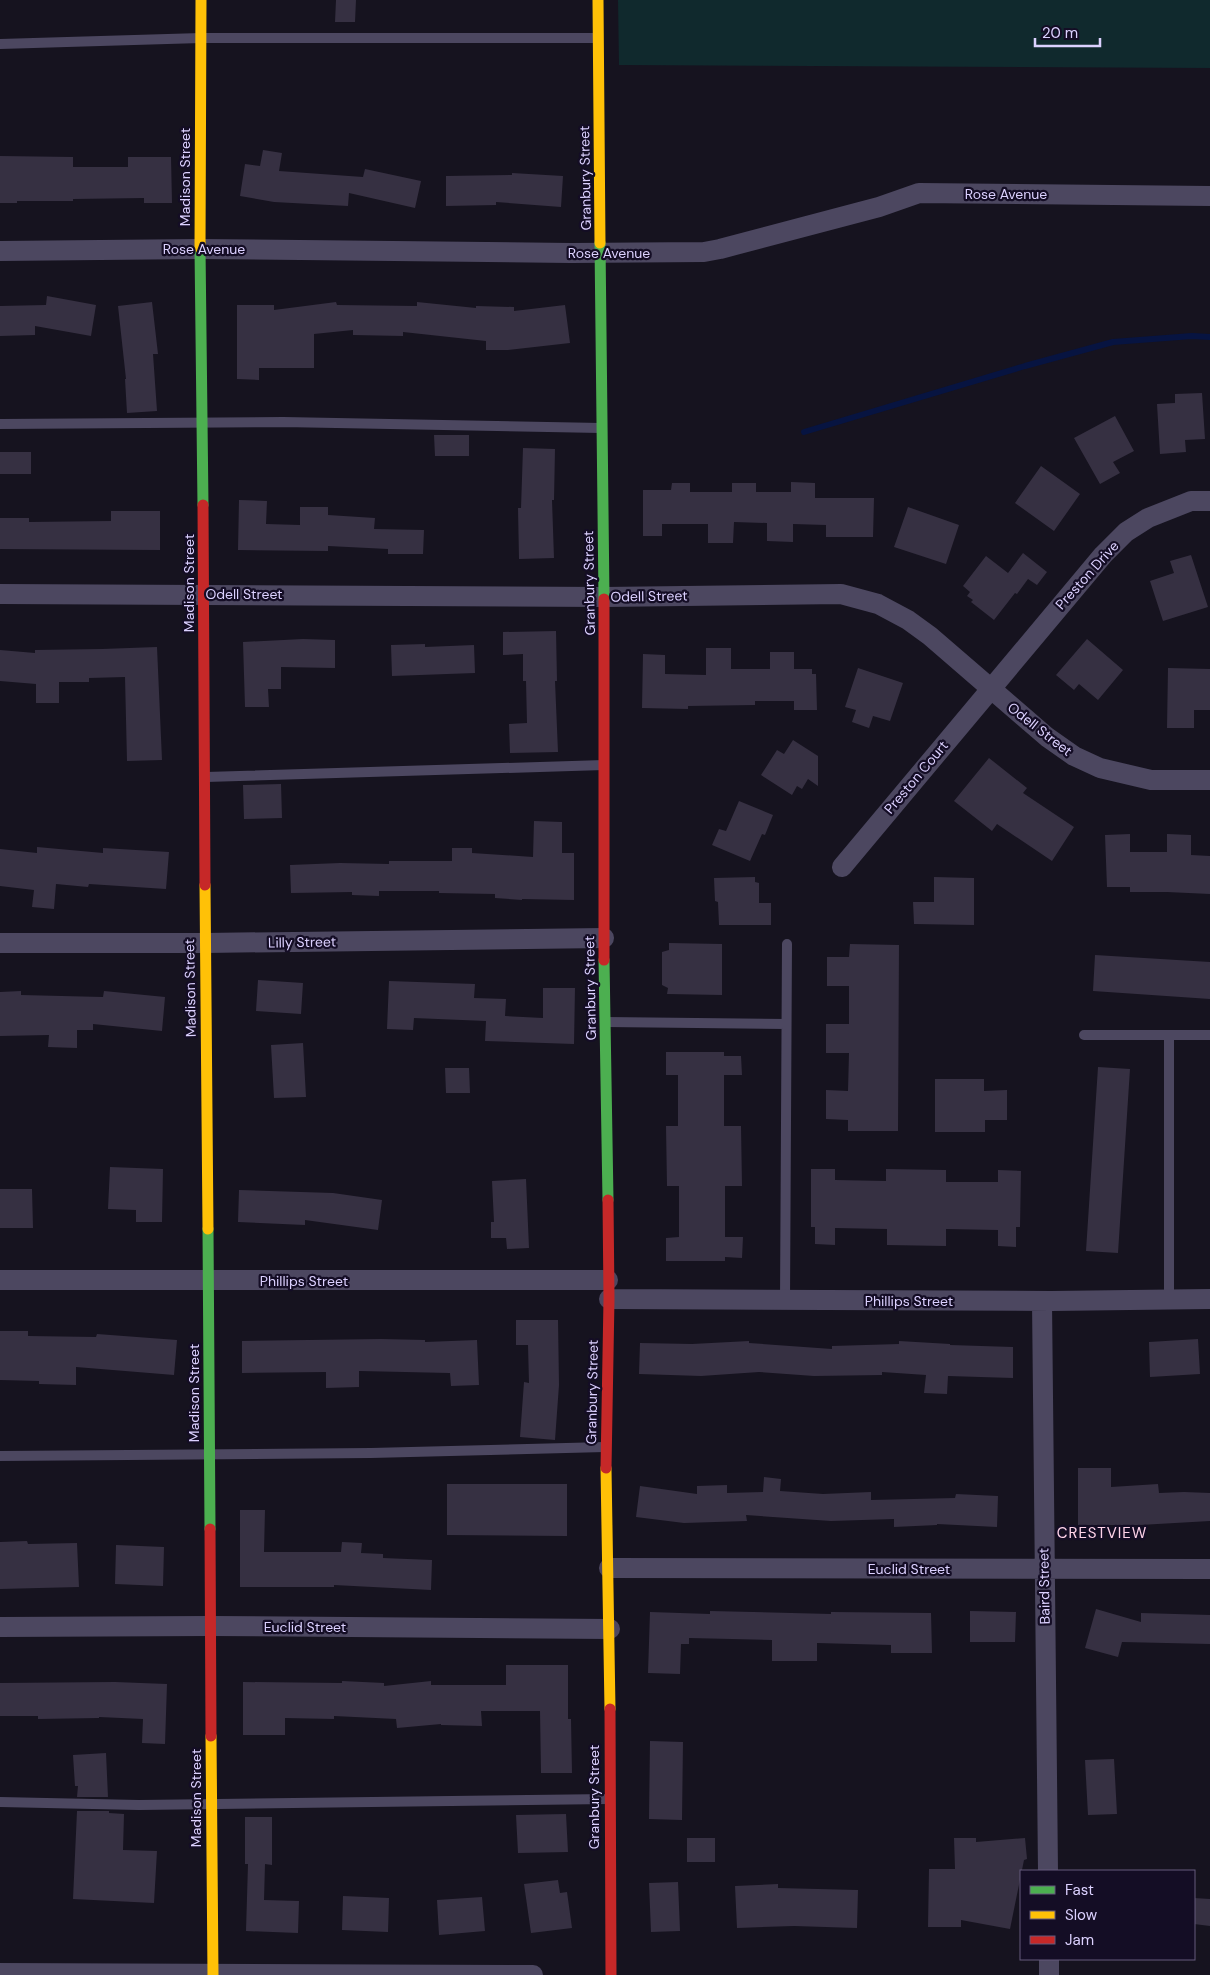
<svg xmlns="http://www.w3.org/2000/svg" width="1210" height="1975" viewBox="0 0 1210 1975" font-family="'DM Sans',sans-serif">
<rect width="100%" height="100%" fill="#16131f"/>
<path fill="#10292d" d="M 618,0 L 1210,0 L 1210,68 L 619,65 Z"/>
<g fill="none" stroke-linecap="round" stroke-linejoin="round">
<path stroke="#071441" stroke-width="6" d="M 804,432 L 1025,366 L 1113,342 L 1192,336 L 1210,337"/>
</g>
<path fill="#363042" d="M 336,0 L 356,0 L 355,22 L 335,22 Z
M 263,150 L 282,153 L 279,171 L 363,177 L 365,169 L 421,181 L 415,208 L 349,193 L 348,206 L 274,202 L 240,196 L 245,164 L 260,166 Z
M 0,156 L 73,157 L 73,167 L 128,167 L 128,157 L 171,157 L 172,203 L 144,203 L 144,198 L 73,199 L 73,201 L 17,201 L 17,203 L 0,203 Z
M 512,173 L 563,176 L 561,207 L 496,202 L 496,205 L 446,206 L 446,176 L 512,175 Z
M 47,296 L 96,305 L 91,336 L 35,326 L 35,335 L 0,336 L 0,306 L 46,305 Z
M 152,302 L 158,354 L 153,354 L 157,411 L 127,413 L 125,379 L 126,379 L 118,306 Z
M 336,302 L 337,305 L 417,306 L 417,302 L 476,308 L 476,306 L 514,307 L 514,311 L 565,305 L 570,343 L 508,350 L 486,350 L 486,341 L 403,332 L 403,336 L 353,335 L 353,330 L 314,334 L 314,368 L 259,368 L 259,380 L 237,379 L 237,305 L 274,305 L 274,310 Z
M 1202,393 L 1205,439 L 1185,440 L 1186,452 L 1160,454 L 1157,404 L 1175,403 L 1175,394 Z
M 1115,416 L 1134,451 L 1113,462 L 1120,473 L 1100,484 L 1074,438 Z
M 434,435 L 469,435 L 469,456 L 435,456 Z
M 523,448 L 555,449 L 554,500 L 552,500 L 554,558 L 519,559 L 518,508 L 521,508 Z
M 0,452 L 31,452 L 31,474 L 0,474 Z
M 1041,466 L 1080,494 L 1054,531 L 1015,503 Z
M 791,482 L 815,483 L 815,498 L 874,498 L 873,537 L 826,537 L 826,525 L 793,524 L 793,542 L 767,541 L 767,523 L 734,522 L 733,543 L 708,543 L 708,524 L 662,524 L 662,536 L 643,536 L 643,490 L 671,490 L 672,483 L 690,483 L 690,492 L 732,492 L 732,483 L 756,483 L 756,492 L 791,492 Z
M 239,500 L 267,501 L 266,524 L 300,525 L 300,507 L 328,507 L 328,515 L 375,518 L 374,529 L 424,530 L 423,554 L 388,554 L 388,549 L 328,546 L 328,551 L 238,550 Z
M 908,507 L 959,525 L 946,564 L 894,547 Z
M 111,511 L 160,511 L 160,550 L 0,549 L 0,518 L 29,518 L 29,522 L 111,521 Z
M 1023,553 L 1047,572 L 1037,585 L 1028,579 L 1017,594 L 1015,593 L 994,620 L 971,602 L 973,600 L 967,596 L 970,592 L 963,586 L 986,556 L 1008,573 Z
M 1191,555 L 1208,607 L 1163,621 L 1150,581 L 1174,573 L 1170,561 Z
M 556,631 L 557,681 L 555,681 L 558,752 L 510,753 L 509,724 L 527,723 L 526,681 L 523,681 L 523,654 L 503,655 L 503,632 Z
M 303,639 L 335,640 L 335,668 L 281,667 L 281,689 L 268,689 L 269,707 L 245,707 L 243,642 Z
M 1087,639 L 1123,670 L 1098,700 L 1079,684 L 1074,690 L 1056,675 Z
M 425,644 L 425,647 L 474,645 L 475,673 L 392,676 L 391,645 Z
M 157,647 L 162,760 L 127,761 L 125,677 L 89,678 L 89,682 L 59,682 L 59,703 L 36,703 L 36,684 L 0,681 L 0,650 L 35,653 L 35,650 L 102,649 Z
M 706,648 L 731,648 L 731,669 L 770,669 L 770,652 L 794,652 L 794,669 L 812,669 L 812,674 L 816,674 L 817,710 L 794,710 L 794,701 L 755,701 L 755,705 L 688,706 L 688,709 L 642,708 L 643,654 L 665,655 L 665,674 L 706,675 Z
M 858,668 L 903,683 L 890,721 L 873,716 L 869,728 L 852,722 L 856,710 L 845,707 Z
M 1168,668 L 1210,669 L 1210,710 L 1194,710 L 1194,728 L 1167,728 Z
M 793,740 L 818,756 L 818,786 L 808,779 L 802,789 L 797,786 L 792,795 L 761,775 L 777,750 L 784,754 Z
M 989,758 L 1027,788 L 1023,793 L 1074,827 L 1052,861 L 997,824 L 992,831 L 954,801 Z
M 281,784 L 282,818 L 244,819 L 243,785 Z
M 739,801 L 773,815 L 765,835 L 762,834 L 750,861 L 712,845 L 719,829 L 726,831 Z
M 534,821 L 562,822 L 562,853 L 574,853 L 574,900 L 522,899 L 522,900 L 495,898 L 495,894 L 439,893 L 439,891 L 379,891 L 379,896 L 352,895 L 352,892 L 291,893 L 290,865 L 340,863 L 389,864 L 389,861 L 452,861 L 452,848 L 472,848 L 472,853 L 533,857 Z
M 1130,834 L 1130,852 L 1167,852 L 1167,834 L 1191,835 L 1191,855 L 1210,856 L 1210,894 L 1167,892 L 1130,892 L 1130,887 L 1107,887 L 1105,835 Z
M 37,847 L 103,853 L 103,848 L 169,852 L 166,889 L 89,884 L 88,887 L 56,884 L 54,909 L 32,907 L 34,890 L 0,886 L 0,849 L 37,853 Z
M 755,877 L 755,882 L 759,883 L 759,903 L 771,903 L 771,925 L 719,925 L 718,902 L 715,901 L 714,878 Z
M 934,877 L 974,878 L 974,925 L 914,924 L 913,902 L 934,902 Z
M 669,943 L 722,944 L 722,995 L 667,994 L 668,988 L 662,985 L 662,952 L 669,950 Z
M 850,944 L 899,945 L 898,1131 L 848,1131 L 848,1120 L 826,1119 L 826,1090 L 848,1091 L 849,1053 L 826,1053 L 826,1024 L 849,1024 L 849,986 L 827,986 L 827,957 L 849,957 Z
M 1095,955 L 1210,962 L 1210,999 L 1093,991 Z
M 258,980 L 303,983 L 301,1014 L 256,1011 Z
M 389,981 L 475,984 L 474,998 L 506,999 L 505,1016 L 543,1018 L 543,988 L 575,988 L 574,1044 L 485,1041 L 486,1021 L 414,1018 L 413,1030 L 387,1029 Z
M 21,991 L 21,995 L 103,997 L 104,991 L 165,997 L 162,1031 L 93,1024 L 93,1030 L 77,1030 L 77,1048 L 48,1047 L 49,1035 L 0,1036 L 0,992 Z
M 303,1043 L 306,1097 L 274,1098 L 271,1045 Z
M 666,1052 L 724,1052 L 724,1056 L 741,1056 L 742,1075 L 724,1075 L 724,1126 L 741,1126 L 742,1186 L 725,1186 L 725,1237 L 743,1237 L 742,1258 L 725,1257 L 725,1261 L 666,1261 L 666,1238 L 679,1237 L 679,1186 L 667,1186 L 666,1126 L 678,1126 L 678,1075 L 666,1075 Z
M 1098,1067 L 1130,1069 L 1118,1253 L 1086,1251 Z
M 445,1068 L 469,1068 L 470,1093 L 446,1093 Z
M 935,1079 L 984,1079 L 984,1091 L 1007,1090 L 1007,1120 L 985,1120 L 985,1132 L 935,1132 Z
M 110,1167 L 163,1169 L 162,1222 L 136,1222 L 136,1210 L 108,1209 Z
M 811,1169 L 835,1169 L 835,1180 L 886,1181 L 886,1169 L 946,1170 L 946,1182 L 998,1182 L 998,1170 L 1021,1171 L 1020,1227 L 1016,1227 L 1016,1247 L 998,1246 L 998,1230 L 946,1229 L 946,1246 L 887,1245 L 887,1229 L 835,1228 L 835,1245 L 815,1244 L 815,1227 L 811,1227 Z
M 526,1179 L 529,1248 L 507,1249 L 506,1238 L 491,1238 L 491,1222 L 494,1222 L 492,1181 Z
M 0,1189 L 32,1189 L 33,1228 L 0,1228 Z
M 239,1190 L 333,1193 L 382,1200 L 378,1230 L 305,1220 L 305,1225 L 238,1222 Z
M 516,1320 L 558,1320 L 559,1385 L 555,1440 L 520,1437 L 524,1382 L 529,1383 L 528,1345 L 516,1345 Z
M 0,1331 L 28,1331 L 28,1336 L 96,1337 L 97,1334 L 177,1340 L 174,1375 L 76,1367 L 76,1385 L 39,1384 L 39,1381 L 0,1380 Z
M 381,1339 L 425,1340 L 425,1342 L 477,1340 L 479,1385 L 451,1386 L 450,1373 L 359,1371 L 359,1387 L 326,1388 L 326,1372 L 242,1373 L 242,1341 Z
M 1198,1339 L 1200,1374 L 1150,1377 L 1149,1342 Z
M 749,1341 L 749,1343 L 832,1349 L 832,1346 L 899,1344 L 899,1341 L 950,1344 L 950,1345 L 1013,1347 L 1013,1378 L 948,1376 L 947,1394 L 924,1393 L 926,1375 L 882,1372 L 882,1375 L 814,1376 L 759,1372 L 701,1376 L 639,1374 L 640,1343 L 692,1344 Z
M 1078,1468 L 1111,1468 L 1111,1487 L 1158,1484 L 1159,1493 L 1184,1492 L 1210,1493 L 1210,1521 L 1140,1525 L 1078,1525 Z
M 764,1477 L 781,1479 L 780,1491 L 823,1494 L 871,1492 L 871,1500 L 955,1498 L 956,1494 L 998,1496 L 997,1527 L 937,1524 L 937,1525 L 894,1527 L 894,1519 L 831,1521 L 746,1515 L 747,1521 L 684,1523 L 636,1517 L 640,1486 L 697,1494 L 697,1486 L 727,1485 L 727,1493 L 763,1492 Z
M 447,1484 L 567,1484 L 567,1536 L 447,1535 Z
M 240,1510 L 265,1510 L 264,1552 L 341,1552 L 342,1542 L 362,1543 L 361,1553 L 383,1554 L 383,1558 L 432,1560 L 431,1590 L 334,1585 L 334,1587 L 240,1587 Z
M 27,1541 L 28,1544 L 77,1543 L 79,1587 L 0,1589 L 0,1542 Z
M 116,1545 L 164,1547 L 163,1586 L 115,1584 Z
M 1096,1609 L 1141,1622 L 1141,1613 L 1210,1615 L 1210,1644 L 1122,1642 L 1118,1657 L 1085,1648 Z
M 710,1611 L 831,1614 L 831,1612 L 931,1613 L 932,1653 L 891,1653 L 891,1645 L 817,1643 L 817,1661 L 772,1661 L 772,1640 L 689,1638 L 689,1644 L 681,1644 L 680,1674 L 648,1673 L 650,1612 L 710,1614 Z
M 970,1611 L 1016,1612 L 1015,1642 L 970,1642 Z
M 506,1665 L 568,1665 L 568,1719 L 571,1719 L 572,1773 L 541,1773 L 540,1711 L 481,1711 L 482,1726 L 441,1725 L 441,1724 L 397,1728 L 396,1719 L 334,1716 L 334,1719 L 285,1718 L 285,1735 L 243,1735 L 243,1682 L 342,1683 L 342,1681 L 384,1683 L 384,1686 L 431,1681 L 431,1685 L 506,1685 Z
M 115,1682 L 167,1684 L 165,1744 L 142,1743 L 143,1719 L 99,1717 L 99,1718 L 38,1719 L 38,1716 L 0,1716 L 0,1683 Z
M 650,1741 L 683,1742 L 682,1820 L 649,1819 Z
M 106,1753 L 108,1797 L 77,1797 L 78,1786 L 75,1786 L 73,1755 Z
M 1114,1759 L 1117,1814 L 1088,1815 L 1085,1760 Z
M 77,1811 L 109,1811 L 109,1813 L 124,1814 L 123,1850 L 157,1851 L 154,1903 L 73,1899 Z
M 566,1814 L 568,1852 L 518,1853 L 516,1815 Z
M 245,1817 L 272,1817 L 272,1865 L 265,1864 L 264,1900 L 299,1901 L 298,1933 L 246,1931 L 248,1864 L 245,1864 Z
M 687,1838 L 715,1838 L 715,1862 L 687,1862 Z
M 954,1838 L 976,1838 L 976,1842 L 1025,1838 L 1027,1859 L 1024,1860 L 1010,1929 L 961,1920 L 961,1927 L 928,1927 L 929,1869 L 955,1869 Z
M 558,1880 L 560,1893 L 567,1892 L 572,1928 L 531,1933 L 524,1884 Z
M 678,1882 L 680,1931 L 651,1932 L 649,1883 Z
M 778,1884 L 778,1888 L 858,1890 L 857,1928 L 794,1926 L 737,1928 L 735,1886 Z
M 343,1896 L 389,1898 L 388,1932 L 342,1930 Z
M 482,1897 L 485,1931 L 439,1935 L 437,1900 Z
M 1194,1898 L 1210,1899 L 1210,1926 L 1194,1924 Z"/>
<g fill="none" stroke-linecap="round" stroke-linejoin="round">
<path stroke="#4c4760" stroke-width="10" d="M 0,44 L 201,38 L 596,38
M 0,424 L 283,422 L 601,428
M 206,777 L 604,765
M 606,1022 L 786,1024
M 1084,1035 L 1210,1035
M 1169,1035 L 1169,1299
M 785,1300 L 787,944
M 0,1456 L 371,1453 L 605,1447
M 0,1802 L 139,1805 L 609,1799"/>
<path stroke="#4c4760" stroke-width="20" d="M 0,251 L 200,249 L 571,253 L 704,252 L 720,249 L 879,207 L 919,193 L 1210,196
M 0,594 L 604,597 L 841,594 L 878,604 L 908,620 L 930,636 L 1047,737 L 1074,756 L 1100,768 L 1151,780 L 1210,780
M 842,867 L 1103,555 L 1126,532 L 1148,518 L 1191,501 L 1210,501
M 0,943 L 205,943 L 604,938
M 0,1280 L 608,1280
M 609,1299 L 1051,1301 L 1210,1299
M 1042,1301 L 1048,1871
M 609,1568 L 1210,1569
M 0,1627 L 210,1626 L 610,1629
M 1049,1959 L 1049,1975
M 0,1973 L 533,1975"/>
<path stroke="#4caf50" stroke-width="11" d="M 600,243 L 604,599
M 200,248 L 203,505
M 604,960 L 608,1200
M 208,1229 L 210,1529"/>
<path stroke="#ffc107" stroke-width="11" d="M 598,0 L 600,243
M 200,248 L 201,0
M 205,885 L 208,1229
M 606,1468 L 610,1709
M 211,1736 L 213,1975"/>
<path stroke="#c62828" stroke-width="11" d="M 203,505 L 205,885
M 604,599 L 604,960
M 606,1468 L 609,1299 L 608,1200
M 210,1529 L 211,1736
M 610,1709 L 611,1975"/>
</g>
<g text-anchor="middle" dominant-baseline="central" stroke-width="4.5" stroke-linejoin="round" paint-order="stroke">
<g font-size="14" fill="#dcd1ff" stroke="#140d25">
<text transform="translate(185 177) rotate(-90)">Madison Street</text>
<text transform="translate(585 178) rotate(-91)">Granbury Street</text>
<text x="1006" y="194">Rose Avenue</text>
<text x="204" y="249">Rose Avenue</text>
<text x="609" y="253">Rose Avenue</text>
<text transform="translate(1087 575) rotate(-48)">Preston Drive</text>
<text transform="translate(189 583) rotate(-90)">Madison Street</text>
<text transform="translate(589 583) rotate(-91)">Granbury Street</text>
<text x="244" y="594">Odell Street</text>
<text transform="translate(649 596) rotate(-1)">Odell Street</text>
<text transform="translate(1040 729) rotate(38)">Odell Street</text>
<text transform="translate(916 777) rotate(-50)">Preston Court</text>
<text transform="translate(302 942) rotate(-1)">Lilly Street</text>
<text transform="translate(190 988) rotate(-91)">Madison Street</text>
<text transform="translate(590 988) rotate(-91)">Granbury Street</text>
<text x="304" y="1281">Phillips Street</text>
<text x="909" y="1301">Phillips Street</text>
<text transform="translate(592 1392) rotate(-89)">Granbury Street</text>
<text transform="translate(194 1393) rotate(-90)">Madison Street</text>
<text x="909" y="1569">Euclid Street</text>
<text transform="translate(1044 1586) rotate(-91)">Baird Street</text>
<text x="305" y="1627">Euclid Street</text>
<text transform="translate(594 1797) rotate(-90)">Granbury Street</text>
<text transform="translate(196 1798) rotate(-90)">Madison Street</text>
</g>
<g font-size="15" letter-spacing="1" fill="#ffd3e9" stroke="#140d25">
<text x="1102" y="1533">CRESTVIEW</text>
</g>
</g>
<rect x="1020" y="1870" width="175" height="90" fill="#140d25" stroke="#645b7c"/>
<rect x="1030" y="1886" width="25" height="8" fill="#4caf50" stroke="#645b7c"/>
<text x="1065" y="1895" font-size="15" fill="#dcd1ff">Fast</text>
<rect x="1030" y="1911" width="25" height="8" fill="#ffc107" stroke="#645b7c"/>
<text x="1065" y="1920" font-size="15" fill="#dcd1ff">Slow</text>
<rect x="1030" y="1936" width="25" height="8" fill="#c62828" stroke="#645b7c"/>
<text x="1065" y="1945" font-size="15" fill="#dcd1ff">Jam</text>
<path d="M1035 38v8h65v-8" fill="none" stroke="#dcd1ff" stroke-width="2.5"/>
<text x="1042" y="38" font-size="15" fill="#dcd1ff" stroke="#140d25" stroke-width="4" paint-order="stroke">20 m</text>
</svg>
